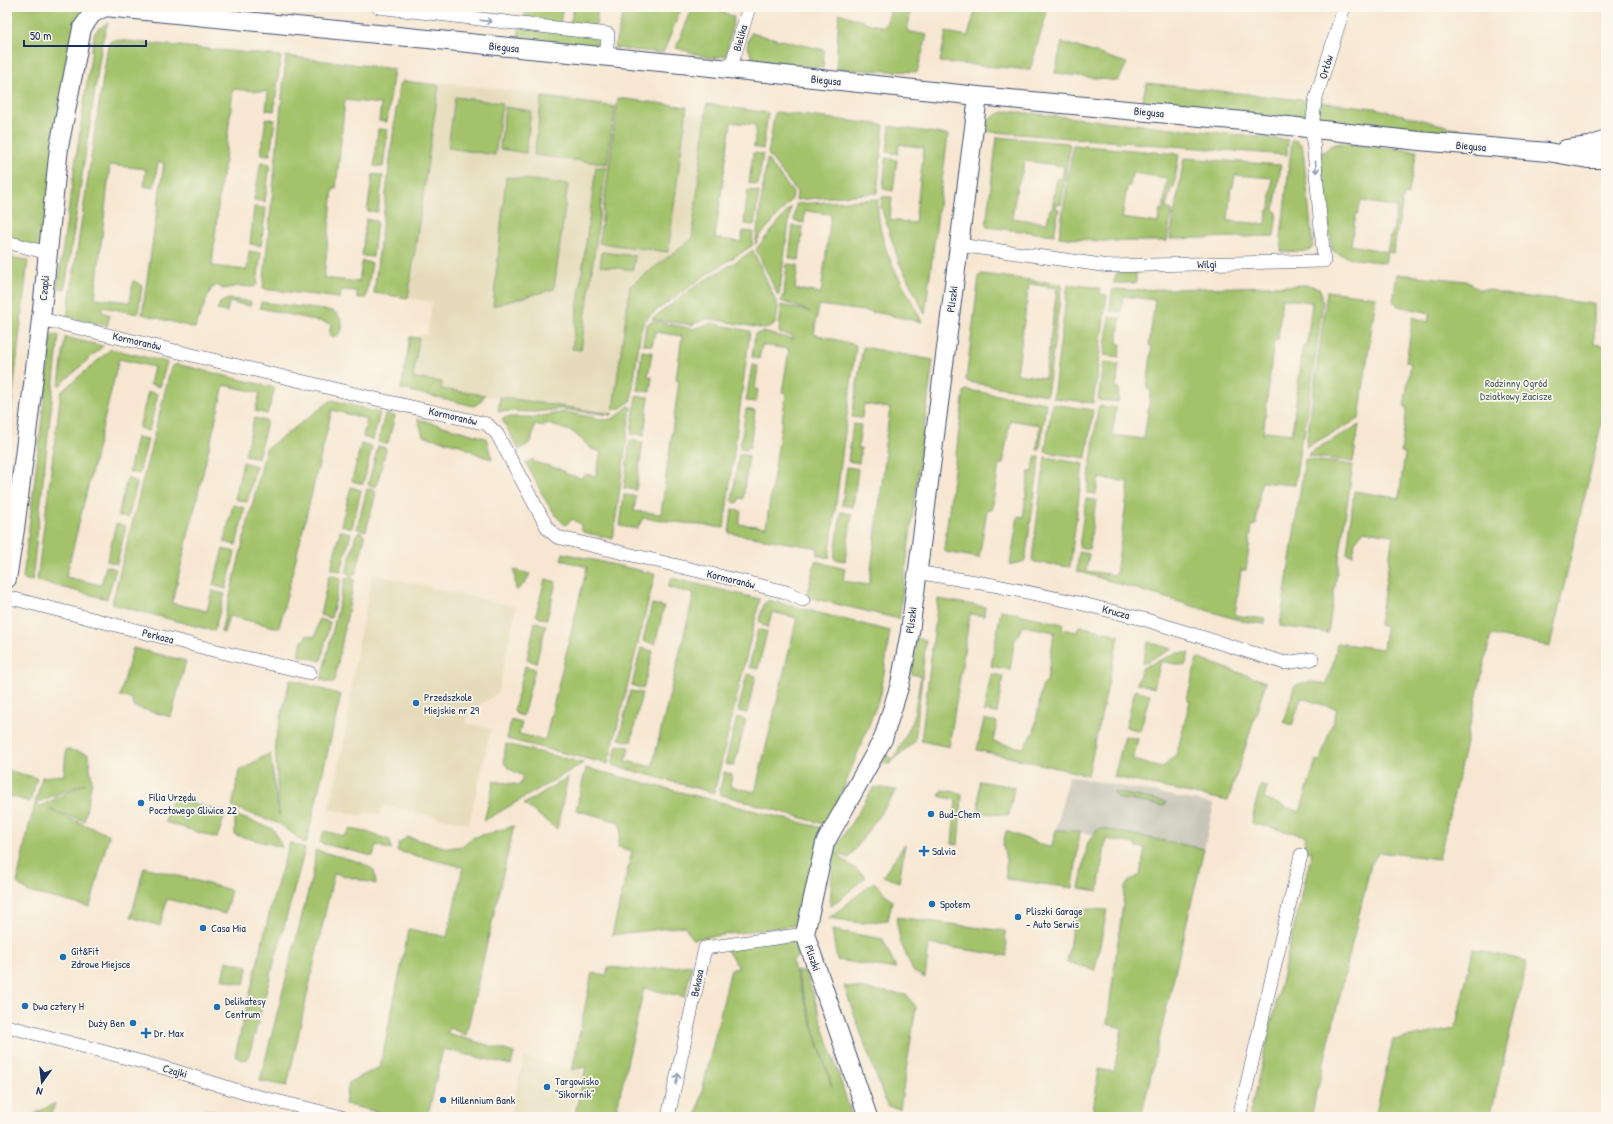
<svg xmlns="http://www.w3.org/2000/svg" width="1613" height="1124" viewBox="0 0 1613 1124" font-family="'Patrick Hand',sans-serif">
<rect width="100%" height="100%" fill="#fbf7ec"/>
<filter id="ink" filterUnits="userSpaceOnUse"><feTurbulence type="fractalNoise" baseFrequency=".025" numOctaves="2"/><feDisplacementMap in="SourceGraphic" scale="8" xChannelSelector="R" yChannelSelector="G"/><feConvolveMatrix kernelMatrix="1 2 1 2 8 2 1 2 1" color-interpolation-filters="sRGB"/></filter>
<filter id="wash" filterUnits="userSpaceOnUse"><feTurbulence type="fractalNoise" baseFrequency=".012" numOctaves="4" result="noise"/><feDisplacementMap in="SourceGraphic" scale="16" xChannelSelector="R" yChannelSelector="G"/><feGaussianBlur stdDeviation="0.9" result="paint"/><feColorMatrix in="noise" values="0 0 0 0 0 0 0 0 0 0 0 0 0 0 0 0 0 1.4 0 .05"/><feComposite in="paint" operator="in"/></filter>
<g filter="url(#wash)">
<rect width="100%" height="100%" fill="#f7e7d2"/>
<path fill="#e5dbba" d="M 440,82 L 705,115 L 692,239 L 630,286 L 613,414 L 441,389 L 441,382 L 413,378 L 419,335 L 427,336 L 432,302 L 408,298 Z
M 373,574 L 516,607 L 498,693 L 469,712 L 466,723 L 491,729 L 469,824 L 383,805 L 380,815 L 365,812 L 364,816 L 329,809 L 343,748 L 353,676 L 361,628 Z
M 524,1057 L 582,1072 L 569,1117 L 510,1117 Z"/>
<path fill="#c7c5b8" d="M 1069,776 L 1214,804 L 1204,849 L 1100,828 L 1094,834 L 1056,830 Z"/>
<path fill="#a3c26a" stroke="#5f7864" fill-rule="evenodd" d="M 7,7 L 217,7 L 217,18 L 92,14 L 48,253 L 7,242 Z
M 528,7 L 563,7 L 559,28 L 569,29 L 574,7 L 598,7 L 596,26 L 571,29 L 608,34 L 607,47 L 567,46 L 517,40 L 521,24 Z
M 625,7 L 682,7 L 663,53 L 614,48 Z
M 693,7 L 712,7 L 734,17 L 726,56 L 710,58 L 676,48 Z
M 892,7 L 912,7 L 907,31 L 927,35 L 917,72 L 836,69 L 839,13 L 871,24 L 885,27 Z
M 976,7 L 1039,7 L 1047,12 L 1030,70 L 940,62 L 946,32 L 968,36 Z
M 108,22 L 102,43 L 65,289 L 57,288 L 94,35 L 96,31 Z
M 751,33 L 824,50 L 823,68 L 754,61 L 747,45 Z
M 116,40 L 281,56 L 274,111 L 266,110 L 268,92 L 233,89 L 223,177 L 221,177 L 212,266 L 247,270 L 249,251 L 261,253 L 257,284 L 254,287 L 238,286 L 223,289 L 217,285 L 211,289 L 195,328 L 142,314 L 164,163 L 158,162 L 154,188 L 144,186 L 146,169 L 110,165 L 95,298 L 130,302 L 133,281 L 139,283 L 142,286 L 138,314 L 103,307 L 102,312 L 110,315 L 107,326 L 67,317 L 108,45 L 111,41 Z
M 1062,42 L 1127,63 L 1118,81 L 1055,73 Z
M 286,56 L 394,69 L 387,122 L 379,121 L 381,104 L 345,100 L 336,189 L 333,189 L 324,278 L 359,282 L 362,261 L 372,263 L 366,298 L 357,298 L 357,291 L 341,290 L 340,298 L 263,289 Z
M 403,81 L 439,85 L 408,298 L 374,293 L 399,85 Z
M 1147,83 L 1374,108 L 1479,134 L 1480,147 L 1139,111 Z
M 455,97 L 502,103 L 495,155 L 448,148 Z
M 542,97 L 615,107 L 607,164 L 534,155 Z
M 618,98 L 687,107 L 668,252 L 599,243 Z
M 707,104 L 768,113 L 763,149 L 754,147 L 756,125 L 731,122 L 715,238 L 741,242 L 743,231 L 753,232 L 752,246 L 707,274 L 649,316 L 643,324 L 641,329 L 631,401 L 619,409 L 613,409 L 630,286 L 692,239 Z
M 505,107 L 531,111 L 526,153 L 500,149 Z
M 1007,111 L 1288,140 L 1287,155 L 981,131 C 987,120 995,114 1007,111 Z
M 775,112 L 884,125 L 877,193 L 796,200 L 797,192 L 768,154 Z
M 266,118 L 275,120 L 270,155 L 261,154 Z
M 890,126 L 948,135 L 925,314 L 899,262 L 881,207 L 882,197 L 892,197 L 890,220 L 915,223 L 924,148 L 899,144 L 898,154 L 887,152 Z
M 378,129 L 388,130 L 383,167 L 374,166 Z
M 997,137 L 1068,143 L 1070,145 L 1061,205 L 1057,204 L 1056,208 L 1059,209 L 1054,235 L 987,227 L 986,225 ZM 1025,161 L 1064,166 L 1062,179 L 1057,178 L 1052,209 L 1050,209 L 1047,223 L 1012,218 L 1017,186 L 1020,180 Z
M 1292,140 C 1299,141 1302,143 1303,150 L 1313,247 L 1309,251 L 1281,252 L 1281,238 Z
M 1342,143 L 1417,151 L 1408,195 L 1404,194 L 1393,253 L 1387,252 L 1385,263 C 1368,260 1346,260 1332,250 L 1320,152 L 1324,152 L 1331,145 ZM 1361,201 L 1397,207 L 1392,236 L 1390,236 L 1387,252 L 1351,245 L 1356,214 L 1358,214 Z
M 1073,145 L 1179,154 L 1174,188 L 1171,188 L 1166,208 L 1172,210 L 1167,241 L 1099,241 L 1059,237 ZM 1132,173 L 1167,178 L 1163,210 L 1160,209 L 1158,223 L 1122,218 L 1127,186 L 1130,186 Z
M 753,153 L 763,154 L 758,185 L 749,183 Z
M 886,158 L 897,160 L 893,191 L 883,189 Z
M 1184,158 L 1281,165 L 1274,210 L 1277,212 L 1274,236 L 1170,239 ZM 1235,175 L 1272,178 L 1270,210 L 1267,210 L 1266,224 L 1228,221 L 1231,187 L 1233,187 Z
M 767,159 L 793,193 L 792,199 L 760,236 L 755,245 Z
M 261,162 L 270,164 L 265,202 L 254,200 Z
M 596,167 L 606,168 L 581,350 L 572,349 Z
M 373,174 L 383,176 L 378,212 L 367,211 Z
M 506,177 L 568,184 L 554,289 L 493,306 Z
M 748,190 L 759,192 L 754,225 L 744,224 Z
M 878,199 C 877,207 878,213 879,220 C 885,262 905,285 922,322 L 879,313 L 819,305 L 814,334 L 856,345 L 829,558 L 817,555 L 818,548 L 729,533 L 732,509 L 741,511 L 739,524 L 766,527 L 786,394 L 782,393 L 789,349 L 762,345 L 759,359 L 752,357 L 755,334 L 762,332 L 793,339 L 793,336 L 779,333 L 781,305 L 811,312 L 781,301 L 782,296 L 784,296 L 784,293 L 787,264 L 798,265 L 795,289 L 821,293 L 831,214 L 805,211 L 804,223 L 794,221 L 796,204 Z
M 254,207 L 266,208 L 261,246 L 250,244 Z
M 791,207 L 779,295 L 778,296 L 756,249 Z
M 366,219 L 377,221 L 373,257 L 362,256 Z
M 793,226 L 803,227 L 799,260 L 789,258 Z
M 753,250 L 778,306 L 776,323 L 765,329 L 712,319 L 705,319 L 692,325 L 652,319 L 700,283 L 739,260 Z
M 602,252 L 635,256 L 633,270 L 600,266 Z
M 7,257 L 28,260 L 7,446 Z
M 1117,272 L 1136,272 L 1136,283 L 1113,283 Z
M 982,274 L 1062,284 L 1047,395 L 968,382 L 966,380 L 979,276 ZM 1029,284 L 1057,288 L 1045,378 L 1017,374 Z
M 1397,274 L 1466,281 L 1479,289 L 1488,289 L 1510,295 L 1594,304 L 1594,344 L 1606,346 L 1605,408 L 1550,646 L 1491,635 L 1439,859 L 1379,852 L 1371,864 L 1311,1117 L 1249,1117 L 1312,852 L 1303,850 L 1306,836 L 1252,823 L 1255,806 L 1261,785 L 1267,787 L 1264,799 L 1300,812 L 1316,760 L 1320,761 L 1337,709 L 1301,698 L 1292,726 L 1284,722 L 1294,687 C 1302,680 1317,682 1326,684 L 1334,661 L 1337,643 L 1383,649 L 1386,627 L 1379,625 L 1393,535 L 1364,531 L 1355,542 L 1353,555 L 1347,554 L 1354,491 L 1399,498 L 1405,453 L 1401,452 L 1407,407 L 1404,407 L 1411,363 L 1406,362 L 1413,317 L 1428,322 L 1430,313 L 1398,306 L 1393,301 Z
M 1068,284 L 1100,288 L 1100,294 L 1107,295 L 1093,403 L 1053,398 Z
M 1308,285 L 1319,288 L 1321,292 L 1321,300 L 1323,301 L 1304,436 L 1301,440 L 1295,485 L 1261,482 L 1256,525 L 1252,525 L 1246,570 L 1241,570 L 1235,615 L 1265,619 L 1264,624 L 1242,621 L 1077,571 L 1079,552 L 1089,554 L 1086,571 L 1116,575 L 1129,482 L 1099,478 L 1096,494 L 1087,493 L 1098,408 L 1100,406 L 1116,408 L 1112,435 L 1144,439 L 1151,390 L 1147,389 L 1152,346 L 1149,345 L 1155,300 L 1123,296 L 1121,312 L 1110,311 L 1112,291 L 1114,289 L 1133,290 ZM 1282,297 L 1285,299 L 1312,302 L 1307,346 L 1303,346 L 1292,434 L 1266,431 L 1263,435 L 1274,340 L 1278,340 Z
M 1327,291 L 1376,297 L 1359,419 L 1306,447 Z
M 228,299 L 231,299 L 251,302 L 250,306 L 229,302 L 227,312 L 217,310 L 220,303 Z
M 261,302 L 332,311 C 345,316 347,340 329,336 L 331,324 L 260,308 Z
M 1109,317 L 1120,318 L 1117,344 L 1121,344 L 1119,357 L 1104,355 Z
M 656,321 L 693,329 L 711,323 L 750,331 L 724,528 L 643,518 L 637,529 L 620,526 L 624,495 L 636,496 L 634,511 L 661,514 L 679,381 L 676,380 L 682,336 L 655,332 L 652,346 L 643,344 L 646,325 L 651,322 Z
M 52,334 L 59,336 L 32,581 L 23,579 Z
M 65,337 L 103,346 L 59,386 Z
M 410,337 L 419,338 L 413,378 L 442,382 L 441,389 L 485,395 L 480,402 L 474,406 L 401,389 Z
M 863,347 L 933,360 L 899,619 L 807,597 L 815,561 L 845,569 L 843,581 L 869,585 L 886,452 L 884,452 L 890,408 L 864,404 L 862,418 L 852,417 Z
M 111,349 L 167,362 L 160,387 L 150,384 L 154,367 L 119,359 L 66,577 L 101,585 L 106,566 L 116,569 L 107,599 L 37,581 L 61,392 Z
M 642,351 L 652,352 L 648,376 L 652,377 L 650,392 L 637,390 Z
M 1104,362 L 1119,364 L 1116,388 L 1119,389 L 1118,402 L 1098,400 L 1103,363 Z
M 177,364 L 275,388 L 267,414 L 255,411 L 260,393 L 224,385 L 172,603 L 207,611 L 212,591 L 225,594 L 214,631 L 112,604 L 171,367 Z
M 752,365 L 758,366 L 755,389 L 758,390 L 756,402 L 746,401 Z
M 967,390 L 1046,403 L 1040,450 L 1037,450 L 1040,425 L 1010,420 L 1003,464 L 999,464 L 992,510 L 987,510 L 979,558 L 946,552 L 944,549 L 964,391 Z
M 148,392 L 158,394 L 149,431 L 139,428 Z
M 636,396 L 649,397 L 644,435 L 631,434 Z
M 500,397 L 613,414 L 611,415 L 561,409 L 535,412 L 498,411 Z
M 332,400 L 380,413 L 373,440 L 363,437 L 367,419 L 332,410 L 279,628 L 229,616 L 224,633 L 221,632 L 266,449 Z
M 1052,404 L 1093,410 L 1086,458 L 1045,452 Z
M 629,406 L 631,407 L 613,539 L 583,532 L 581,529 L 581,525 L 573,519 L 565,525 C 547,509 538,484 526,463 L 533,459 L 534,462 L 560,469 L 567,474 L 581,478 L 586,474 L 594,476 L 596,474 L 601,452 L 592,449 L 573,432 L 545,423 L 544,427 L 535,424 L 531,442 L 519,450 L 502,419 L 507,417 L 536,417 L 565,412 L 607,420 L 614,418 Z
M 746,409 L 755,411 L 750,447 L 746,447 L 746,450 L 740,449 Z
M 385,414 L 395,416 L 388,443 L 386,444 L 378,442 Z
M 254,418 L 267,421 L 258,458 L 245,455 Z
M 418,419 L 486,438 L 492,459 L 479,455 L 460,445 L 423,436 Z
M 853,424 L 861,425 L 858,448 L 861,448 L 859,463 L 848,461 Z
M 1359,425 L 1353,462 L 1308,456 L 1309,453 Z
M 137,437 L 148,439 L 139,474 L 129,472 Z
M 630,440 L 643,442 L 636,490 L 624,488 Z
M 361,444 L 372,447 L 363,484 L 352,481 Z
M 378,446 L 385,448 L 386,450 L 376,487 L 368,485 Z
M 739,454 L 749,456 L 743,499 L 739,498 L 738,502 L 735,503 L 732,500 Z
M 1035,457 L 1040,457 L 1025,561 L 1010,565 L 1018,516 L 1023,517 L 1029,472 L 1033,472 Z
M 1045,457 L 1083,464 L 1070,567 L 1034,562 L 1032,559 Z
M 1305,459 L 1353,465 L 1328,633 L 1280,626 Z
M 243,462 L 256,466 L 247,502 L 235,499 Z
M 847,467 L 858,469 L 853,507 L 842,505 Z
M 127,478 L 135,481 L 137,484 L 128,518 L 118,516 Z
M 351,487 L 361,490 L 352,528 L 341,525 Z
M 367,489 L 374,490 L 376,493 L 366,531 L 357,529 Z
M 1086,499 L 1096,500 L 1089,549 L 1079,547 Z
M 233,505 L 245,508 L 236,545 L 224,542 Z
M 841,512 L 852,514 L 845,561 L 834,559 Z
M 116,524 L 126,526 L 117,564 L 107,561 Z
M 340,531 L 351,533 L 341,571 L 331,569 Z
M 361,532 L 365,536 L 356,573 L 352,575 L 347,573 L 347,570 L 356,534 Z
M 223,549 L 235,552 L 226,589 L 213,585 Z
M 563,553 L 655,574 L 608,764 L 507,739 L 511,720 L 522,723 L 519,734 L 545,740 L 587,567 L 561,560 Z
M 514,570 L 530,574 L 525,583 L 516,591 Z
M 329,575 L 341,578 L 331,618 L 320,615 Z
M 348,577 L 354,579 L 354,581 L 334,683 L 321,680 L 345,579 Z
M 671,578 L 760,599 L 714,793 L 612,765 L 617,745 L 629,747 L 626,761 L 652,767 L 694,594 L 668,587 Z
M 545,579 L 556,582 L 547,619 L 540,618 L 536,615 Z
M 938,599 L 985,607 L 984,616 L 970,614 L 949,747 L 921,741 Z
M 768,600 L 890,631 L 881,694 L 845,785 L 827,825 L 719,794 L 724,772 L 732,774 L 730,786 L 755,792 L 797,618 L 772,612 L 768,627 L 762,625 L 759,620 L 764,604 Z
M 652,604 L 664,607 L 655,644 L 643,641 Z
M 1001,610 L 1063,624 L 1062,629 L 1077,632 L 1079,626 L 1119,635 L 1088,775 L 977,750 L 984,719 L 997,722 L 993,742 L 1023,748 L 1034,732 L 1042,687 L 1047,681 L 1054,632 L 1023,626 L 1014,642 L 1010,670 L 991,666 Z
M 319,619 L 330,622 L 321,661 L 298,655 L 302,640 L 305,641 L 306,635 L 315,637 Z
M 535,622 L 546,625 L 536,663 L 527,659 Z
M 758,629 L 767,632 L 758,669 L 749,667 Z
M 916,638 L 926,640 L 915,741 L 889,764 L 881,763 L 884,755 L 894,759 L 913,721 L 921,676 L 911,674 Z
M 1148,642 L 1172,649 L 1142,664 Z
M 133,648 L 186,661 L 171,717 L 135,707 L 132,703 L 133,699 L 120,696 Z
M 641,648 L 653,651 L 643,689 L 632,685 Z
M 1176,653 L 1189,653 L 1185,666 L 1161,661 L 1154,688 L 1137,683 L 1142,668 Z
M 1197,658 L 1266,682 L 1228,801 L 1114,777 L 1125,736 L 1138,739 L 1133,760 L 1162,768 L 1177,753 L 1190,701 L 1187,699 Z
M 525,666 L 535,669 L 523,716 L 516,714 L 514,711 Z
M 747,674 L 756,676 L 747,713 L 738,711 Z
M 991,674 L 1003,676 L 997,713 L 984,711 Z
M 290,679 L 341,695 L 306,844 L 280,824 L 232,807 L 239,771 L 270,753 L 279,816 L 275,743 Z
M 1135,690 L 1150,694 L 1140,731 L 1126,727 Z
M 630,691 L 642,693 L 631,742 L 619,739 Z
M 737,717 L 746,720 L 734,766 L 725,764 Z
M 506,744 L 583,763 L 484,821 L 494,781 L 520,785 L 523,776 C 503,765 502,769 506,744 Z
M 66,749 L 88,754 L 92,781 L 84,821 L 48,809 L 109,835 L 90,907 L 28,892 L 17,883 L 26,838 L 42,777 L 64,775 ZM 86,783 L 41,806 L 35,804 L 35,803 Z
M 586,768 L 822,828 L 798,925 L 692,939 L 685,926 L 612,935 L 632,851 L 618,847 L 621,830 L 619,822 L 576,810 Z
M 7,770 L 37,778 L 30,802 L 7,795 Z
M 568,777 L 557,829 L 524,804 Z
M 979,781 L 1014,787 L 1009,815 L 979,813 Z
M 874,787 L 897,790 L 849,858 L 835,853 L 866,877 L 830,907 L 833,852 Z
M 942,790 L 956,792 L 962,795 L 958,845 L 952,844 L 956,800 L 939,796 Z
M 1113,792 L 1166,802 L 1164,806 L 1117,798 Z
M 172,798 L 226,812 L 217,838 L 165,822 Z
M 235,815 L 273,829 L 282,847 L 235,835 Z
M 514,826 L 466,1035 L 450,1028 L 447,1033 L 514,1053 L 511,1065 L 443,1049 L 430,1107 L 426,1117 L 397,1117 L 345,1104 L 349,1082 L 380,1067 L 409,929 L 447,937 L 463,867 L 397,851 L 399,843 L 407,837 L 448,848 L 462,846 L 472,838 Z
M 1099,828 L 1204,849 L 1141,1117 L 1092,1117 L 1099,1069 L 1114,1072 L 1122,1028 L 1107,1024 L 1125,887 L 1128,882 L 1140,875 L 1145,848 L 1135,847 L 1135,844 L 1106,839 L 1098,891 L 1079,888 L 1088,842 Z
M 350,829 L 366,832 L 390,840 L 391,850 L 376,845 L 373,856 L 320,843 L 324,831 L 344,836 Z
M 1056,830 L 1080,831 L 1073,888 L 1006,879 L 1006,860 L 1003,845 L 1006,831 L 1051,848 Z
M 290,842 L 305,849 L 248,1059 L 242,1060 L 235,1056 L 272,902 Z
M 905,844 L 899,882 L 883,876 Z
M 315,850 L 360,862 L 374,870 L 376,884 L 334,873 L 287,1086 L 260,1081 L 314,868 Z
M 144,867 L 231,890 L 225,914 L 167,899 L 160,926 L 131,917 Z
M 874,882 L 892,901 L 888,920 L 861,923 L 829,918 Z
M 1075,908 L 1107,910 L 1095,970 L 1067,962 Z
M 896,917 L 1005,931 L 1007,956 L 929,944 L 925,978 L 913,971 L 900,941 Z
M 832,930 L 883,939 L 896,969 L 837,960 Z
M 797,935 L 800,955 L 792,961 L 832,1087 L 796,970 L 806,972 L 852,1117 L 696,1117 L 731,969 L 739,968 L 724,946 Z
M 1473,949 L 1527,961 L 1490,1117 L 1375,1117 L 1393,1040 L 1455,1029 Z
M 226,961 L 248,966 L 244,985 L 222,979 Z
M 692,965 L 685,997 L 644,988 L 615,1117 L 574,1117 L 586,1067 L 572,1070 L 592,973 L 606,976 L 608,967 L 642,970 Z
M 844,986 L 907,995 L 916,1007 L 900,1109 L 887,1106 Z
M 55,1103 L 51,1117 L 29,1117 Z
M 206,1110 L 234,1117 L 204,1117 Z"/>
</g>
<g filter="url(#ink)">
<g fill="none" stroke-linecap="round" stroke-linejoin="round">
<defs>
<path id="street" d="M 378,7 L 608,34 L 606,57
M 730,70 L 749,7
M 7,242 L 48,253
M 959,245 L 1109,266 L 1324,261 L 1312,129 L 1315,101 L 1344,7
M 41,319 L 376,399 L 487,424 L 497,434 L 548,529 L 557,537 L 786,592 L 803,600
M 916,572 L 993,585 L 1079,603 L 1143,619 L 1285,663 L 1312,659
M 7,597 L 213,650 L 310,673
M 7,1026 L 172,1070 L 248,1094 L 342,1117
M 668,1117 L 705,948 L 805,934
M 1239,1117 L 1301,855"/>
<path id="secondary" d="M 1566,149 L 1590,146 L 1606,140
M 7,579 L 15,529 L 40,328 L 59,147 L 82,28 L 92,14 L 105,7 L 701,66 L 978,96 L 1254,122 L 1419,141 L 1548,152 L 1588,159 L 1606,159
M 868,1117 L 805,934 L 825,843 L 883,739 L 900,684 L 910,632 L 978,96"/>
</defs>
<use href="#street" stroke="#3c4b6f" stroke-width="14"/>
<use href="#secondary" stroke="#3c4b6f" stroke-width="20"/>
<use href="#street" stroke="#fff" stroke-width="13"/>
<use href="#secondary" stroke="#fff" stroke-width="18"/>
</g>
<defs><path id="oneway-shaft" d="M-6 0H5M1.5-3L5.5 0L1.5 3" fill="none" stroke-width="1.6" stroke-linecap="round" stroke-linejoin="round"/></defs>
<g stroke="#8d97ae">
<use href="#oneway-shaft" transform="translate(486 21) rotate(7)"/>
<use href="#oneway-shaft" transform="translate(1316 167) rotate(85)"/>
<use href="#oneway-shaft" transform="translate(677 1079) rotate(-78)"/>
</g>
</g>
<g fill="#1f6fb2" stroke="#fbf7ec" stroke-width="1.5">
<circle cx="416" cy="703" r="4"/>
<circle cx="141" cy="803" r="4"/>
<circle cx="931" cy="814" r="4"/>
<path d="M922 845h4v4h4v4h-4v4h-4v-4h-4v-4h4z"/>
<circle cx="932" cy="904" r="4"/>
<circle cx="1018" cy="917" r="4"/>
<circle cx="203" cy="928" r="4"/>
<circle cx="63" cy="957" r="4"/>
<circle cx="25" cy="1006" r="4"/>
<circle cx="217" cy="1007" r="4"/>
<circle cx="133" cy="1023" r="4"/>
<path d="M144 1027h4v4h4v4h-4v4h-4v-4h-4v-4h4z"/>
<circle cx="547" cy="1087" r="4"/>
<circle cx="443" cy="1100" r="4"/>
</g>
<g text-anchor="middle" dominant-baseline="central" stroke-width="3.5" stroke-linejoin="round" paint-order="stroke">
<g font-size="11" fill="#1b2f5e" stroke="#fbf7ec">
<text transform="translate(740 38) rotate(-74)">Bielika</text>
<text transform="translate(504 47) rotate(6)">Biegusa</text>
<text transform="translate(1326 67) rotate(-73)">Orłów</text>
<text transform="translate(826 80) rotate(6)">Biegusa</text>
<text transform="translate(1149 112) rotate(6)">Biegusa</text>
<text transform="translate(1471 146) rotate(5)">Biegusa</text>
<text transform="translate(1207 264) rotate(-1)">Wilgi</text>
<text transform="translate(44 288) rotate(-84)">Czapli</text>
<text transform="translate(952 299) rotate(-83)">Pliszki</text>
<text transform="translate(137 341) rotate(13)">Kormoranów</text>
<text transform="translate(453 416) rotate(13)">Kormoranów</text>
<text transform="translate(731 579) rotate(14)">Kormoranów</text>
<text transform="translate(1116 612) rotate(15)">Krucza</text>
<text transform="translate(911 620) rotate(-83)">Pliszki</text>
<text transform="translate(158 636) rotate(14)">Perkoza</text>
<text transform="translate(813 958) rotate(71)">Pliszki</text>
<text transform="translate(697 983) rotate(-78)">Bekasa</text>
<text transform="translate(175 1071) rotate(16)">Czajki</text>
</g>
<g font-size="11" fill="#445b62" stroke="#fbf7ec">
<text x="1516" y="383">Rodzinny Ogród<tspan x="1516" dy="13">Działkowy Zacisze</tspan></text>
</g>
<g font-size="11" fill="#1b2f5e" stroke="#fbf7ec" text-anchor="start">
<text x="424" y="697">Przedszkole<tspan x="424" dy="13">Miejskie nr 29</tspan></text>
<text x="149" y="797">Filia Urzędu<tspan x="149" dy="13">Pocztowego Gliwice 22</tspan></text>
<text x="939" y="814">Bud-Chem</text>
<text x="932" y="851">Salvia</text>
<text x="940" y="904">Społem</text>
<text x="1026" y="911">Pliszki Garage<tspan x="1026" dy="13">- Auto Serwis</tspan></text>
<text x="211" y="928">Casa Mia</text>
<text x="71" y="951">Git&amp;Fit<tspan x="71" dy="13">Zdrowe Miejsce</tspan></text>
<text x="225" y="1001">Delikatesy<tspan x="225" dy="13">Centrum</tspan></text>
<text x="33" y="1006">Dwa cztery H</text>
<text x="125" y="1023" text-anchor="end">Duży Ben</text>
<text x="154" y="1033">Dr. Max</text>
<text x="555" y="1081">Targowisko<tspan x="555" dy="13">"Sikornik"</tspan></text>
<text x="451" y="1100">Millennium Bank</text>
</g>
</g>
<rect width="1613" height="1124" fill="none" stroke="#fbf7ec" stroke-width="24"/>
<g transform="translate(42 1082) rotate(195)" stroke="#fbf7ec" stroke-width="3" paint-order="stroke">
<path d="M0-3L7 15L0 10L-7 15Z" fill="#1b2f5e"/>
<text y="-6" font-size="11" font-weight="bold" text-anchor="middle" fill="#1b2f5e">N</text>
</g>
<path d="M24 40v6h122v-6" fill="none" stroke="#1b2f5e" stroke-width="2"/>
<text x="30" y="40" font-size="12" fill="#1b2f5e" stroke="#fbf7ec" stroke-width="3" paint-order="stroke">50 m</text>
</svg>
